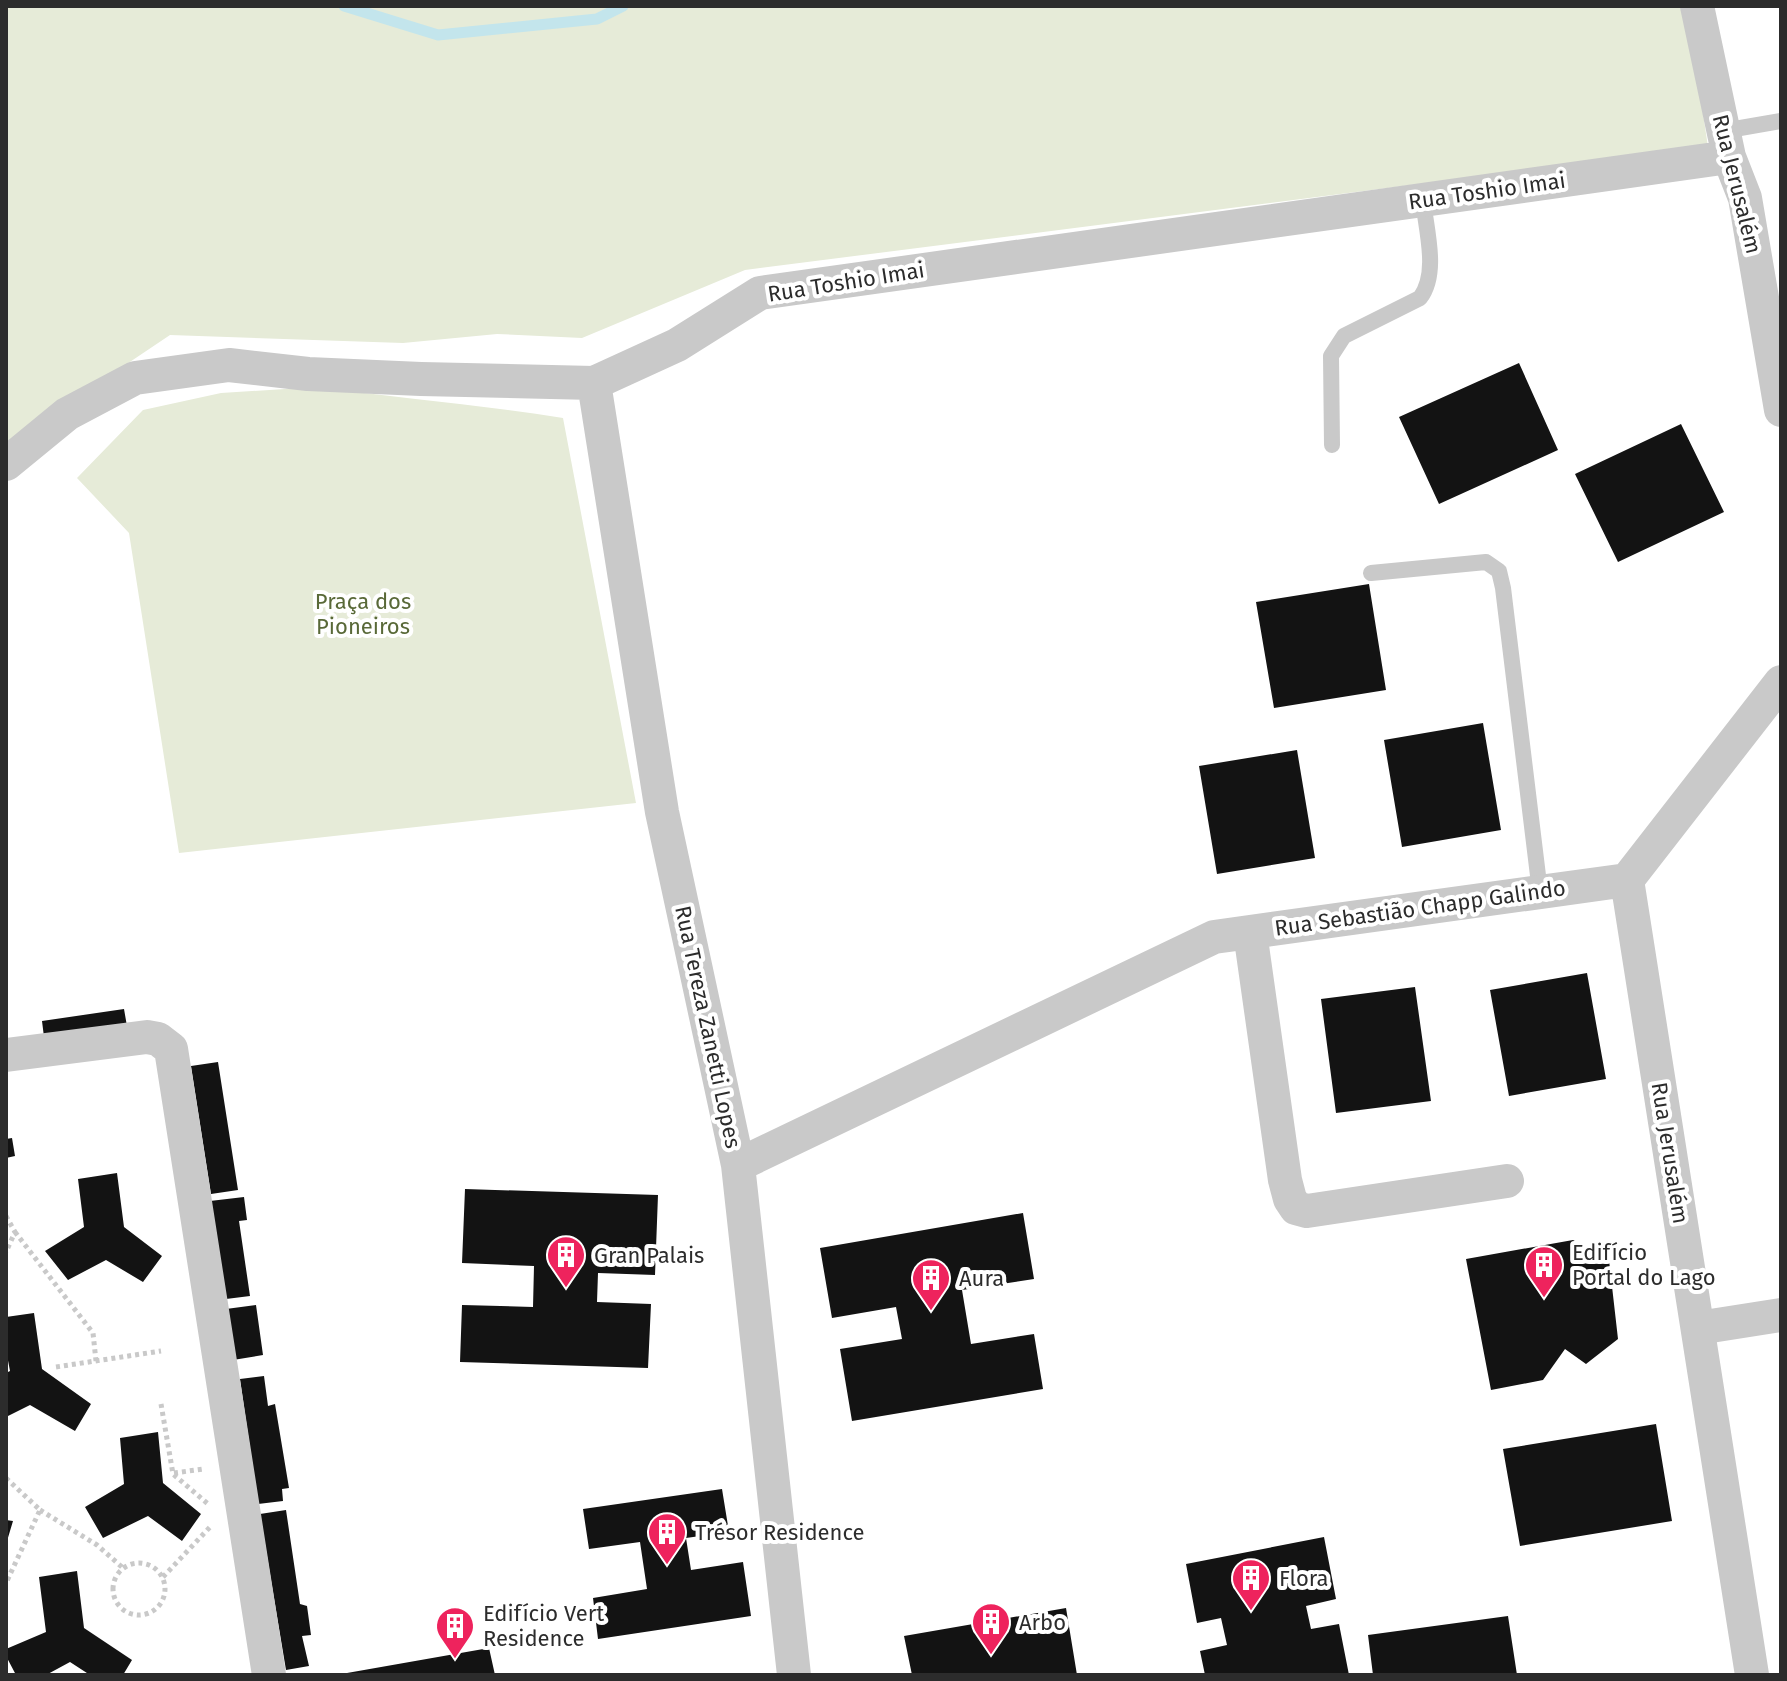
<svg xmlns="http://www.w3.org/2000/svg" width="1787" height="1681" viewBox="0 0 1787 1681" font-family="'Fira Sans',sans-serif">
<rect width="100%" height="100%" fill="#fff"/>
<path fill="#e6ebd8" d="M 6,6 L 1687,6 L 1708,147 L 745,270 L 582,338 L 497,334 L 403,343 L 170,335 L 36,425 L 6,449 Z
M 316,387 C 399,398 482,405 563,418 L 636,803 L 179,853 L 129,533 L 77,478 L 143,410 L 221,393 Z"/>
<g fill="none" stroke-linecap="round" stroke-linejoin="round">
<path stroke="#c3e5ec" stroke-width="11" d="M 344,6 L 438,35 L 597,19 L 623,6"/>
</g>
<path fill="#131313" d="M 1519,363 L 1558,450 L 1439,504 L 1399,417 Z
M 1681,424 L 1724,512 L 1618,562 L 1575,474 Z
M 1369,584 L 1386,690 L 1274,708 L 1256,602 Z
M 1483,723 L 1501,830 L 1402,847 L 1384,740 Z
M 1297,750 L 1315,858 L 1217,874 L 1199,766 Z
M 1587,973 L 1606,1079 L 1509,1096 L 1490,990 Z
M 1415,987 L 1431,1101 L 1336,1113 L 1321,999 Z
M 124,1009 L 128,1032 L 45,1045 L 42,1021 Z
M 218,1062 L 238,1190 L 211,1194 L 191,1066 Z
M 12,1138 L 15,1156 L 6,1158 L 6,1139 Z
M 117,1173 L 124,1227 L 162,1256 L 143,1282 L 106,1260 L 68,1280 L 45,1251 L 84,1227 L 78,1179 Z
M 465,1189 L 658,1195 L 655,1275 L 598,1273 L 597,1302 L 651,1304 L 648,1368 L 460,1362 L 462,1305 L 533,1307 L 534,1266 L 462,1263 Z
M 244,1197 L 247,1220 L 239,1221 L 250,1296 L 226,1299 L 210,1201 Z
M 1023,1213 L 1034,1279 L 962,1290 L 971,1344 L 1034,1334 L 1043,1389 L 852,1421 L 840,1349 L 902,1339 L 896,1307 L 832,1318 L 820,1248 Z
M 1573,1240 L 1609,1260 L 1618,1339 L 1586,1364 L 1565,1349 L 1543,1380 L 1491,1390 L 1466,1259 Z
M 256,1305 L 263,1355 L 233,1360 L 226,1309 Z
M 34,1313 L 42,1369 L 91,1404 L 75,1431 L 30,1405 L 6,1417 L 6,1373 L 10,1371 L 6,1350 L 6,1317 Z
M 264,1376 L 268,1406 L 275,1404 L 289,1488 L 282,1489 L 283,1501 L 258,1504 L 240,1379 Z
M 1656,1424 L 1672,1521 L 1520,1546 L 1503,1449 Z
M 158,1432 L 163,1483 L 201,1514 L 182,1541 L 148,1516 L 103,1538 L 85,1507 L 124,1484 L 120,1438 Z
M 722,1489 L 729,1532 L 686,1538 L 691,1570 L 743,1562 L 751,1616 L 598,1639 L 593,1598 L 647,1589 L 640,1542 L 589,1549 L 583,1509 Z
M 286,1510 L 300,1604 L 307,1606 L 311,1635 L 302,1636 L 309,1666 L 286,1670 L 260,1514 Z
M 6,1520 L 13,1521 L 7,1541 L 6,1541 Z
M 1324,1537 L 1336,1599 L 1306,1606 L 1311,1629 L 1339,1624 L 1349,1675 L 1205,1675 L 1200,1651 L 1227,1645 L 1221,1618 L 1197,1623 L 1186,1564 Z
M 77,1571 L 84,1628 L 132,1660 L 123,1675 L 90,1675 L 70,1662 L 46,1675 L 16,1675 L 6,1656 L 6,1649 L 46,1632 L 39,1577 Z
M 1066,1608 L 1077,1675 L 912,1675 L 904,1636 Z
M 1508,1616 L 1517,1675 L 1373,1675 L 1368,1635 Z
M 489,1648 L 495,1675 L 347,1675 L 347,1673 Z"/>
<g fill="none" stroke-linecap="round" stroke-linejoin="round">
<path stroke="#c9c9c9" stroke-width="5" stroke-dasharray="4 4" stroke-linecap="butt" d="M 6,1216 L 15,1232 L 6,1252
M 15,1232 L 93,1333 L 96,1361
M 56,1367 L 161,1351
M 161,1404 L 173,1474 L 208,1504
M 174,1473 L 203,1469
M 6,1478 L 40,1510 L 6,1583
M 40,1510 L 97,1545 L 123,1568
M113 1589a26 26 0 1 1 52 0a26 26 0 1 1-52 0Z
M 163,1577 L 211,1526"/>
<path stroke="#c9c9c9" stroke-width="16" d="M 1723,131 L 1781,121
M 1332,445 L 1331,356 L 1344,336 L 1420,298 C 1439,273 1426,230 1423,200
M 1371,573 L 1486,562 L 1499,571 L 1503,588 L 1540,892"/>
<path stroke="#c9c9c9" stroke-width="34" d="M 1697,6 L 1729,157 L 1745,198 L 1781,410
M 594,383 L 662,812 L 738,1165 L 794,1675
M 6,464 L 67,414 L 135,378 L 229,365 L 308,374 L 421,379 L 594,383 L 677,345 L 760,293 L 1729,157
M 1250,932 L 1285,1180 L 1290,1199 L 1296,1208 L 1307,1211 L 1507,1181
M 6,1055 L 147,1037 L 158,1039 L 171,1049 L 269,1675
M 738,1165 L 1214,937 L 1627,880
M 1698,1328 L 1781,1315
M 1752,1675 L 1627,880 L 1781,682"/>
</g>
<defs>
<symbol id="building-pin" viewBox="-11 -11 22 30"><path d="M0 17L-7.5 6A9.5 9.5 0 1 1 7.5 6Z" fill="#ee235d" stroke="#fff"/><path d="M-4-6H4V6H1V3H-1V6H-4ZM-2.5-4.3h1.7v1.8h-1.7ZM.8-4.3h1.7v1.8H.8ZM-2.5-1h1.7V.8h-1.7ZM.8-1h1.7V.8H.8Z" fill="#fff"/></symbol>
</defs>
<g fill-rule="evenodd">
<use href="#building-pin" x="544" y="1233" width="44" height="60"/>
<use href="#building-pin" x="1522" y="1243" width="44" height="60"/>
<use href="#building-pin" x="909" y="1256" width="44" height="60"/>
<use href="#building-pin" x="645" y="1510" width="44" height="60"/>
<use href="#building-pin" x="1229" y="1556" width="44" height="60"/>
<use href="#building-pin" x="969" y="1600" width="44" height="60"/>
<use href="#building-pin" x="433" y="1604" width="44" height="60"/>
</g>
<g text-anchor="middle" dominant-baseline="central" stroke-width="8" stroke-linejoin="round" paint-order="stroke">
<g font-size="22" fill="#2c2c2c" stroke="#fff">
<text transform="translate(1737 184) rotate(76)">Rua Jerusalém</text>
<text transform="translate(1487 191) rotate(-8)">Rua Toshio Imai</text>
<text transform="translate(846 282) rotate(-9)">Rua Toshio Imai</text>
<text transform="translate(1420 908) rotate(-8)">Rua Sebastião Chapp Galindo</text>
<text transform="translate(708 1027) rotate(78)">Rua Tereza Zanetti Lopes</text>
<text transform="translate(1670 1153) rotate(81)">Rua Jerusalém</text>
</g>
<g font-size="22" fill="#596938" stroke="#fff">
<text x="363" y="601">Praça dos<tspan x="363" dy="25">Pioneiros</tspan></text>
</g>
<g font-size="22" fill="#2c2c2c" stroke="#fff" text-anchor="start">
<text x="1572" y="1252">Edifício<tspan x="1572" dy="25">Portal do Lago</tspan></text>
<text x="594" y="1255">Gran Palais</text>
<text x="959" y="1278">Aura</text>
<text x="695" y="1532">Trésor Residence</text>
<text x="1279" y="1578">Flora</text>
<text x="483" y="1613">Edifício Vert<tspan x="483" dy="25">Residence</tspan></text>
<text x="1019" y="1622">Arbo</text>
</g>
</g>
<rect width="1787" height="1681" fill="none" stroke="#2c2c2c" stroke-width="16"/>
</svg>
